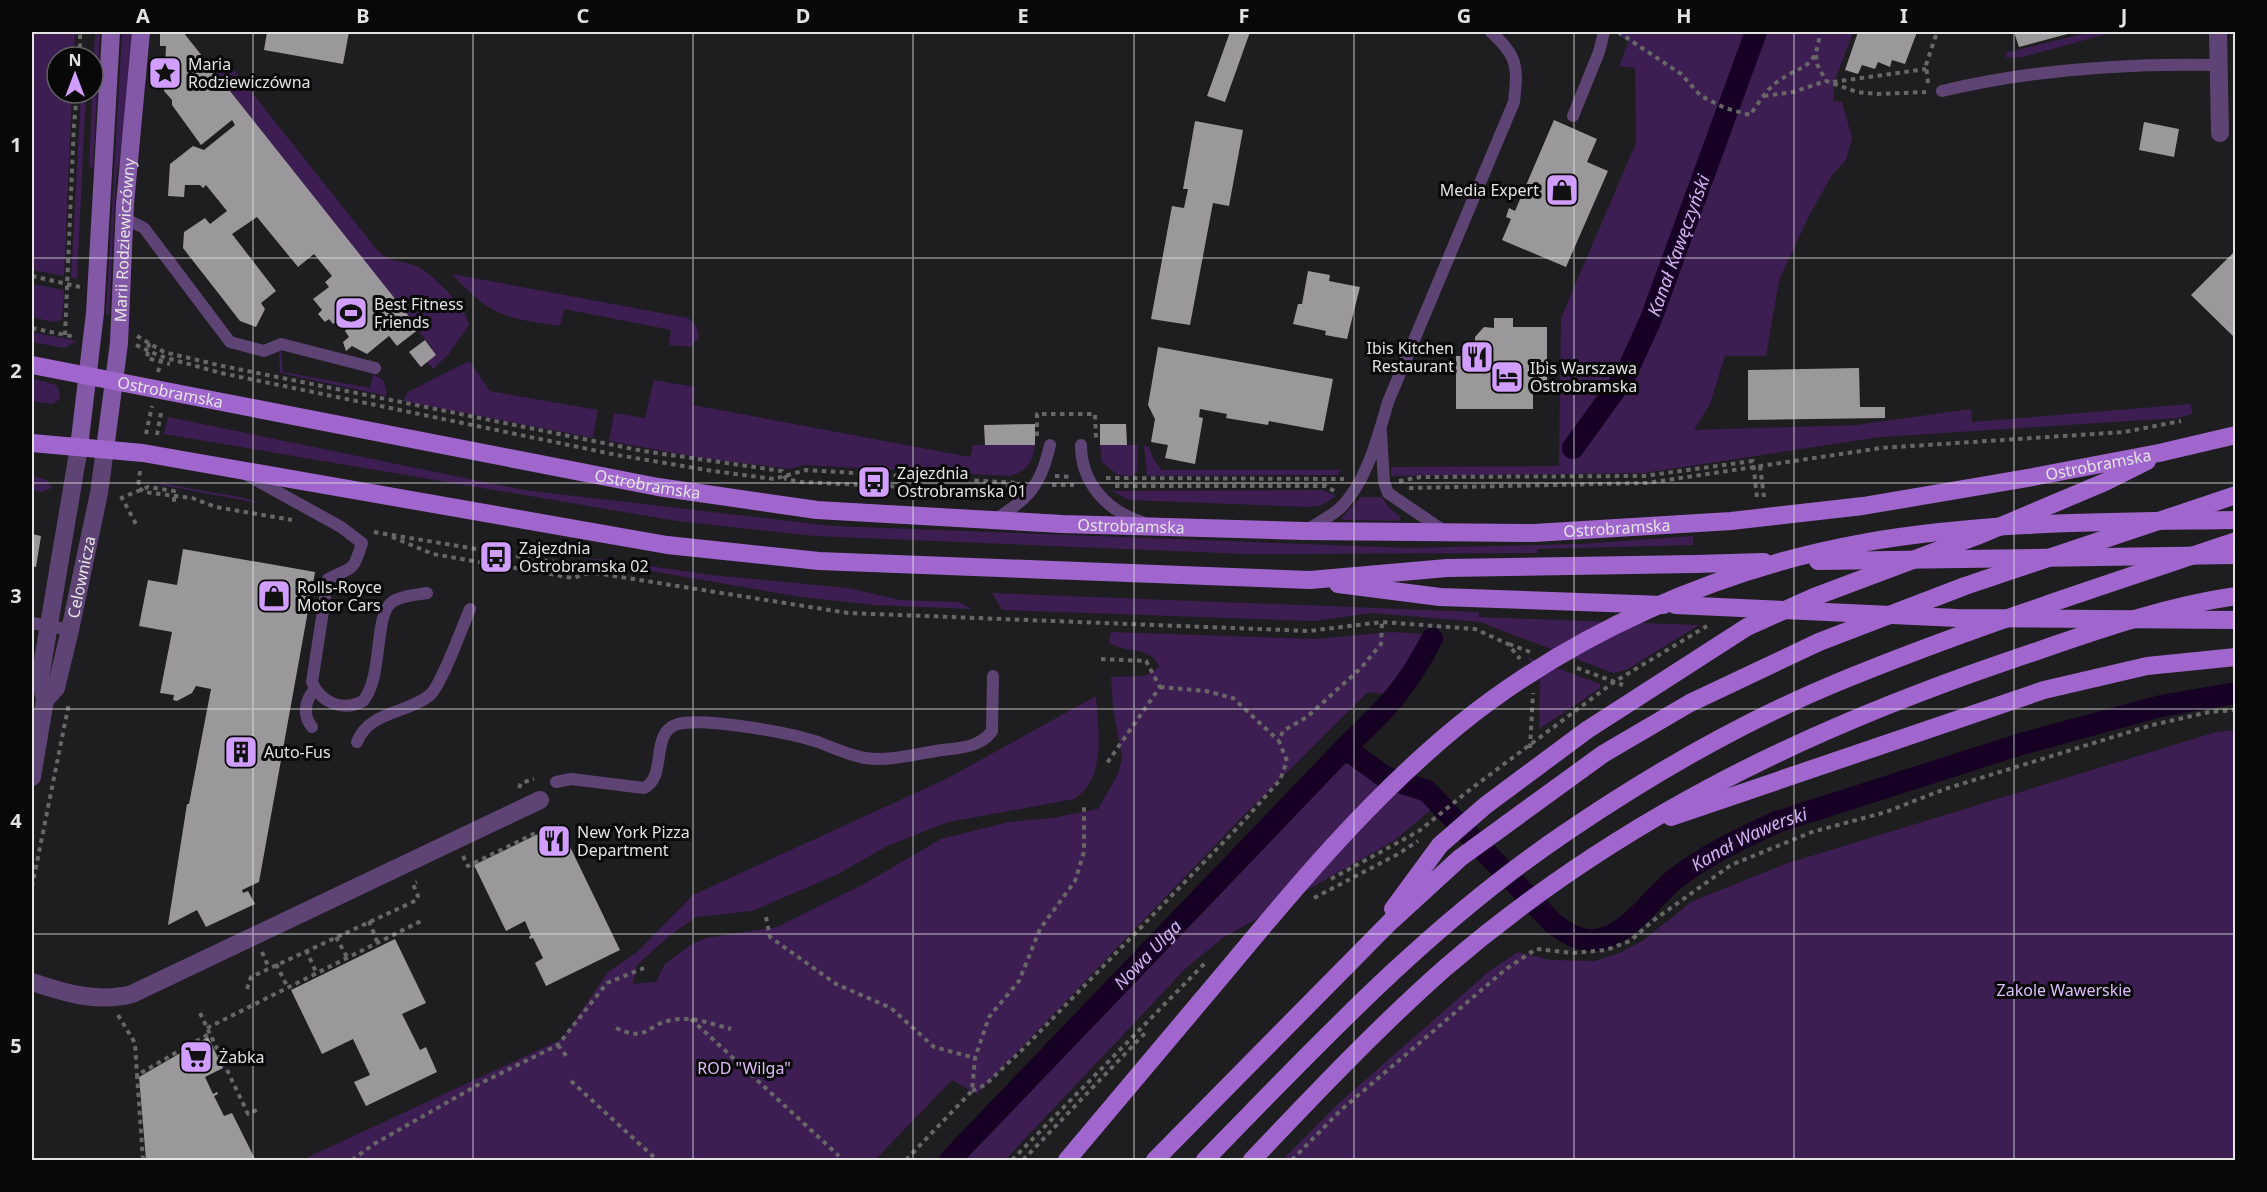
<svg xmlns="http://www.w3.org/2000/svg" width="2267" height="1192" viewBox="0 0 2267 1192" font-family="'Noto Sans',sans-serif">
<rect width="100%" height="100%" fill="#1e1d1f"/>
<path fill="#3c1e53" d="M 32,32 L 75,32 L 74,57 L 57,57 L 57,93 L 72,93 L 64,276 L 32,270 Z
M 95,32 L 100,32 L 93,168 L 89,167 Z
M 122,32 L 132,32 L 131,87 L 116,181 L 109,315 L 106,314 Z
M 1617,32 L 1853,32 L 1835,80 L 1833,101 L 1842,102 L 1852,138 L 1846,160 L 1832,175 L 1810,214 L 1779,280 L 1766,356 L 1725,356 L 1710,404 L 1694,430 L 1856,425 L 1971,409 L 1972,422 L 2191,404 L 2192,414 L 2178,418 L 1880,437 L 1644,473 L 1391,476 L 1391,467 L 1559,466 L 1561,318 L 1636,143 L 1635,68 L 1619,66 L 1629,41 L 1619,36 Z
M 2090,32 L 2114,32 L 2023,57 L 2007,58 L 2005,53 Z
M 220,58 L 230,65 L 377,250 C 393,265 399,259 416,266 C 432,273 467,308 469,325 L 448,355 L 433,369 L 422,356 L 432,348 L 212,68 Z
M 81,93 L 86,93 L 77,279 L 71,277 Z
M 452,274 L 688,318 L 697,327 L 699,337 L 691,347 L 669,345 L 671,330 L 564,309 L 560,326 C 504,318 491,316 452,274 Z
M 32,284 L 64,290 L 62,320 L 52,322 L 32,317 Z
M 32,332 L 77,341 L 64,348 L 32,342 Z
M 279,350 L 281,350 L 283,372 L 370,388 L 373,374 L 384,381 L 387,396 L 280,373 Z
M 467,362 L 470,362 L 490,391 L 598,410 L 593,438 L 403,401 L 408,392 Z
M 32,378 L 56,385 L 60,393 L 59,400 L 52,404 L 32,401 Z
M 654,380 L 695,387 L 693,405 L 970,457 L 973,445 L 1035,445 C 1033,462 1027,471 1010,476 L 803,465 L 791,469 L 700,458 L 609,441 L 614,413 L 645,418 Z
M 168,417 L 524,490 L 832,526 L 1410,548 L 1580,544 L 1693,536 L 1693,545 L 1537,549 L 1537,553 L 1245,554 L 815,536 L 677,521 L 164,434 Z
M 1100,445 L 1138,445 L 1137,471 L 1133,476 L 1118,475 L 1102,462 Z
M 1144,445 L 1149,447 L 1154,460 L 1162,470 L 1341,470 L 1337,475 L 1147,476 Z
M 32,476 L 47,480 L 52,488 L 42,492 L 32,490 Z
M 160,483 L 245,498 L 263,504 L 161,485 Z
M 1323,490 L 1336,496 L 1322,505 L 1309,507 L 1129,500 L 1112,491 Z
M 1361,497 L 1382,497 L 1390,509 L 1400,516 L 1400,521 L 1343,520 L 1341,518 Z
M 601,559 L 711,575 L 848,588 L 900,600 L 959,602 L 972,609 L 874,605 L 801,597 L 605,563 L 585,568 L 579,563 L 581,560 Z
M 992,593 L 1479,612 L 1479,617 L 1699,625 L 1626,670 L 1613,673 L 1480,622 L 1372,613 L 1314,621 L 1002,610 Z
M 1111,632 L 1317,639 L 1391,632 L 1426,634 L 1412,661 L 1383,694 L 1368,692 L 1245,814 L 977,1094 L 952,1080 L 875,1160 L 302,1160 L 562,1039 L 608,972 L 637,952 L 693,895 L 946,779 L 1096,696 C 1098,730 1107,778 1074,799 L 949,822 L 889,845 L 838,874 L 752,911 L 696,917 L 669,936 L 637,965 L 633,984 L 656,982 L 665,964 L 692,944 L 706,938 L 777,927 L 864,884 L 941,839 L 1009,822 L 1052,818 L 1098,809 L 1118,774 L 1122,758 L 1113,707 L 1111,677 L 1146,676 L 1159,667 C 1152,645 1123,654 1109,642 Z
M 1527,657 L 1600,684 L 1600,688 L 1539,729 L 1540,678 Z
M 2235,730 L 2235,1160 L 1282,1160 L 1339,1103 L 1487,973 L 1518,952 L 1550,960 L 1595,961 L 1622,952 L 1645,939 L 1691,902 L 1785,864 L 2216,732 Z
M 1351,764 L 1419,795 L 1432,809 L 1395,840 L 1223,938 L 1187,967 L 1005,1160 L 961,1160 L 1210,905 L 1307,803 L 1339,765 Z"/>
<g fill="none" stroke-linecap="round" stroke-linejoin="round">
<g stroke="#160125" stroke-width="22">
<path id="s1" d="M 1573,448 L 1625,376 L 1651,319 L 1756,32"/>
<path id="s2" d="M 1345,748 L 1385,777 L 1427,791 L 1554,924 C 1571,937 1589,946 1610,936 C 1635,925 1654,896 1676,878 C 1706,855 1743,837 1777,822 L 2021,744 L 2161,706 L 2236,693"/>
<path id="s3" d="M 950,1160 L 1345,748 C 1386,709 1406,689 1432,639"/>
</g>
</g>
<path fill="#9a989b" d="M 160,32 L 183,32 L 419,329 L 397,346 L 389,336 L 367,354 L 352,346 L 346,351 L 343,342 L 349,337 L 345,331 L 347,329 L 339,320 L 333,324 L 329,319 L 325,322 L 318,314 L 322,310 L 313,299 L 329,287 L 325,282 L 332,276 L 314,254 L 298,267 L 257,217 L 232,234 L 276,291 L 261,303 L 265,309 L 256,327 L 240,321 L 183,248 L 184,232 L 205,218 L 210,224 L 227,211 L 206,185 L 203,188 L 200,185 L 185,185 L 184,197 L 168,196 L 170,164 L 193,146 L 204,150 L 235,125 L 232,120 L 201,145 L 172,105 L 172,100 L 164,91 L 166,46 L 160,46 Z
M 267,32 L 349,32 L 343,64 L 264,50 Z
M 1230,32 L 1250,32 L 1225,102 L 1207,96 Z
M 1858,32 L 1917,32 L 1905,64 L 1892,60 L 1890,67 L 1878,62 L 1875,69 L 1862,65 L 1858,74 L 1845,70 Z
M 2014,32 L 2075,32 L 2019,47 Z
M 1554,120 L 1597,139 L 1587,162 L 1608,171 L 1566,267 L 1502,240 L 1511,219 L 1506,217 L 1509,208 L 1515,211 Z
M 1195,121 L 1243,130 L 1229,206 L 1213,203 L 1190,325 L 1151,319 L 1172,206 L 1184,208 L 1188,189 L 1183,189 Z
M 2144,122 L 2179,129 L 2174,157 L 2139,150 Z
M 2235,251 L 2235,338 L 2191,295 Z
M 1308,271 L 1330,275 L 1329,281 L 1360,287 L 1347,339 L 1325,335 L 1326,331 L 1293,324 L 1298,304 L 1302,304 Z
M 1494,318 L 1513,318 L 1513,327 L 1547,327 L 1547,385 L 1533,385 L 1533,409 L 1456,409 L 1456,356 L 1465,356 L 1465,347 L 1475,347 L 1475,337 L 1484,327 L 1494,328 Z
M 425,340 L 436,355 L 421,367 L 409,352 Z
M 1158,347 L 1333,379 L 1323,431 L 1269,421 L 1268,425 L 1226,418 L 1227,414 L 1200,409 L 1199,417 L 1203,418 L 1195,464 L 1165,458 L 1168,445 L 1151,442 L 1155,419 L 1148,405 Z
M 1859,368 L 1860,407 L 1885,407 L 1885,418 L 1748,420 L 1748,370 Z
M 1035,424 L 1035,445 L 985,445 L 984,425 Z
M 1100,424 L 1126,424 L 1127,445 L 1100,445 Z
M 32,534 L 41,536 L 36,567 L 32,566 Z
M 183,549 L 315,572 L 259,882 L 242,890 L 243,893 L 248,891 L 255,904 L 206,927 L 197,910 L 168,925 L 187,804 L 189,804 L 211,689 L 196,686 L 192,693 L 177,701 L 173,700 L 174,695 L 160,693 L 172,632 L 139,626 L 148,580 L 177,585 Z
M 559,824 L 620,950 L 546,986 L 535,963 L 543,958 L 533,938 L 530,939 L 529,937 L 531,935 L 525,921 L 506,931 L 474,865 Z
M 395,939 L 426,1003 L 402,1014 L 420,1050 L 426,1047 L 437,1072 L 366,1106 L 354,1082 L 370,1075 L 353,1039 L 322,1054 L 291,990 Z
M 208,1037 L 223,1068 L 205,1077 L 213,1094 L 217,1092 L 218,1094 L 214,1096 L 224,1116 L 232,1113 L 255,1159 L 146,1160 L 139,1077 Z"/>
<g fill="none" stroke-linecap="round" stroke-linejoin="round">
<path stroke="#686768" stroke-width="4" stroke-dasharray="4.5 4.5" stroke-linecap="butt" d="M 1618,32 L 1681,74 L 1701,96 L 1725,108 L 1750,115 C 1758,104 1766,90 1777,82 C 1803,63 1816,71 1820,32
M 1816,55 L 1817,64 L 1826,81
M 80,57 L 80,32
M 1833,82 L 1926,69
M 1928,83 L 1926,65 L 1937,32
M 1764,96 L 1793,92 L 1826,81 L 1857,92 L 1877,94 L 1926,92
M 32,276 L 80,287
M 32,328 L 75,337
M 65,335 L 74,124 L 77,93
M 137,336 L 164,352 L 218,365 L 643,451 L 782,471 L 786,479 L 801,482 L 988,491 L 1013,485
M 149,343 L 147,358 L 170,364
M 136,345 L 160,356 L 221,373 L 617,455 L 713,471 L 774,479 L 806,470 L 1017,483
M 158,372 L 162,357
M 146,434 L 152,406
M 157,435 L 161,413
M 1037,436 L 1037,414 L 1095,414 L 1096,438
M 1760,466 L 1764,497
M 140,471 L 138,487 L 144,492 L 192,498 L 216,507 L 292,520
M 1055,476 L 1072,477
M 1106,478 L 1344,479
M 1399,481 L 1421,477 L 1644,476 L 1753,461 L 1757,498
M 1052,485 L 1074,485
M 1115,486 L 1326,486 L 1334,491
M 1409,488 L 1647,483 L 1881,448 L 2124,432 L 2181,421
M 128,495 L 148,487 L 174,491 L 174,503
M 121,496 L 137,526
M 374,532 L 560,563 L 589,572 L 848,613 L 1309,631 L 1382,622 L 1475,629 L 1508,644 L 1520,659
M 392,537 L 433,554 L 573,578 L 589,573
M 1509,644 L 1530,652
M 1101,659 L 1146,661 L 1160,687 L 1105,766
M 1577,668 L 1623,685
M 1160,687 L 1206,691 L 1233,698 L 1279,741
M 1530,748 L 1533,693
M 519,788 L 521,783 L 534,779
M 463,856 L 468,866 L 550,826
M 1331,879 L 1419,831 L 1472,788 L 1614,682 L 1707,626
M 32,887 L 69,703
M 1314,898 L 1398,854 L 1418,841
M 766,917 L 770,937 L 836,984 L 891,1008 L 934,1047 L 975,1058
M 369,921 L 378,944
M 336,937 L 348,959
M 306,950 L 317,974
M 262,952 L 269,968
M 276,964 L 288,988
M 247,989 L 251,977 L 417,900 L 418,896 L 413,884 L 417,882
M 200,1013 L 248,1114 L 259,1109
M 118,1015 L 135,1043 L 137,1075
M 691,1019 L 839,1156
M 207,1028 L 421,921
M 616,1028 C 649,1043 646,1024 672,1020 C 692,1016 712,1024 731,1029
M 558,1045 L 568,1058
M 571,1081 L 657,1160
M 972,1091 L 985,1085 L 1024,1048 L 1241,824 L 1280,780 L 1287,761 L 1279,741 L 1283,731 L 1307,717 L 1361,668 L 1381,644 L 1382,622
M 143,1160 L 137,1075 L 209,1034
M 352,1160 L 374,1144 L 483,1082 L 558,1045 L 607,983 L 644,968
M 906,1160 L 972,1091 L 975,1058 L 989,1017 L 1019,981 L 1040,929 L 1075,881 L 1084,852 L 1084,805
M 1012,1160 L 1207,961
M 1023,1160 L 1147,1031
M 1292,1160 L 1341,1110 L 1506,969 L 1536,949 L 1573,953 L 1606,950 L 1630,941 L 1654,920 L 1731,865 L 1812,832 L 1886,812 L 1945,789 L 2152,725 L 2209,712 L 2236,710"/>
<path stroke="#5e4475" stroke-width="12" d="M 1942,91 C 2033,69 2127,63 2220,65
M 1573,116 L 1599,52 L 1604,32
M 124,218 L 144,228 L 230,342 L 264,351 L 281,344 L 375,368
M 1381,432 L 1384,482 L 1388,493 L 1444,531
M 1081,445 C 1081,483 1107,511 1142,522
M 247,475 L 341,527 L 362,543 C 353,572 354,566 328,579 L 312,682 C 321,703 343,712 363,701 C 383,678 374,617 391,603 C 399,596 416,595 427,593
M 994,520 C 1029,499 1041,485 1050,445
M 1307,530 C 1317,523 1330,517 1339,509 C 1366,484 1378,437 1388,402 L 1514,102 C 1518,67 1518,56 1491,32
M 32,623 L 70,630
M 312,727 C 302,715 305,700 315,689
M 357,742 C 369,711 407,714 430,695 C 442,684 462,627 470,609
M 556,782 L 571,779 L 644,788 C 668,777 649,732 678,724 C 704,717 791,733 818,742 C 834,748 848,755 865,758 C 890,762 918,753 943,750 C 960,748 981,747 992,731 L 993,676"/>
<g stroke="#5e4475" stroke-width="18">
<path d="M 2218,32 L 2220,133"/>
<path id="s4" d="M 45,700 L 56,688 L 70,630 L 99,493 L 105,449"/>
<path d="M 32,777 L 45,700 L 40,678 L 79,447"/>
<path d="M 32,982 C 65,993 97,1003 132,994 L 540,800"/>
</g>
<g stroke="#8358a7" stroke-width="18">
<path d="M 79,447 L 95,313 L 111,32"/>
<path id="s5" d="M 105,449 L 119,343 L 125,204 L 141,32"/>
</g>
<g stroke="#a066cd" stroke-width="18">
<path id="s6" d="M 32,365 L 658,487 L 817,510 L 1062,524 L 1304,531 L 1534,533 L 1731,521 L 1863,506 L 2033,477 L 2159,453 L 2236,435"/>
<path d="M 32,443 L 143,453 L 667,545 L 819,561 L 1310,580 L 1447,568 L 1694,564"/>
<path d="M 1338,584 L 1440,597 L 1664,605"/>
<path d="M 1671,817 L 2044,690 L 2147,666 L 2236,657"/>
<path d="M 1393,909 L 1440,845 L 1486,805 L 1587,730 L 1747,627 L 1814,597 L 1982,534 L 2105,482 L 2147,461"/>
<path d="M 1155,1160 L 1389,923 L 1460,858 L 1603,754 L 1690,703 L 1819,642 L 1965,586 L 2236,495"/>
<path d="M 1205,1160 C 1319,1043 1431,923 1568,831 C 1652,774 1742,722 1836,683 C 1967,629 2102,586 2236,541"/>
<path d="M 1252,1160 C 1314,1095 1377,1028 1445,968 C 1612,824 1795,734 2002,663 C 2079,637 2154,608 2236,596"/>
</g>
<path stroke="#a066cd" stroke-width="18" d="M 1818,561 L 2236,555
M 1694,564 L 1764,562
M 1675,605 L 1957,618 L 2236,620
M 1067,1160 C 1120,1097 1173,1034 1226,971 C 1298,884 1371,797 1459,725 C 1573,633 1718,569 1862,543 C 1985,521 2110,522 2236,520"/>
</g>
<path fill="none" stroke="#e4e3e4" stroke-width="1.5" stroke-opacity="0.55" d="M 253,32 L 253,1160M 473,32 L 473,1160M 693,32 L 693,1160M 913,32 L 913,1160M 1134,32 L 1134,1160M 1354,32 L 1354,1160M 1574,32 L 1574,1160M 1794,32 L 1794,1160M 2014,32 L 2014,1160M 32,258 L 2236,258M 32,483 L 2236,483M 32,709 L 2236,709M 32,934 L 2236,934"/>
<defs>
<symbol id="sight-square" viewBox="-11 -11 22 22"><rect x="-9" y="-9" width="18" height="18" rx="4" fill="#d19dfe" stroke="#080808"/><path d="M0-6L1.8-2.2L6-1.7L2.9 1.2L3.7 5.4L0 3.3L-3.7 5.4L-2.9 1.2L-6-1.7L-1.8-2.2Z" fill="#111"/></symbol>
<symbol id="shop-square" viewBox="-11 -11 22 22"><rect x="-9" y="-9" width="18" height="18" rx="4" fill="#d19dfe" stroke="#080808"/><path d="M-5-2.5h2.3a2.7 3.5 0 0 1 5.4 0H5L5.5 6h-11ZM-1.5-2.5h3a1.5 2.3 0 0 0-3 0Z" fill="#111"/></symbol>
<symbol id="stadium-square" viewBox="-11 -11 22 22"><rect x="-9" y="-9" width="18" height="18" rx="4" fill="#d19dfe" stroke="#080808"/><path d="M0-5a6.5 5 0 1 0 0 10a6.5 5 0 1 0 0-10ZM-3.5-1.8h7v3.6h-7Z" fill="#111"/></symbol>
<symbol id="restaurant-square" viewBox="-11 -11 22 22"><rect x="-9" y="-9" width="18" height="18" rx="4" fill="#d19dfe" stroke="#080808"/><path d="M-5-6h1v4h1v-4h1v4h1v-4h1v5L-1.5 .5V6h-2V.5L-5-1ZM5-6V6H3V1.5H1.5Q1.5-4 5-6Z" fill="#111"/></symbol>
<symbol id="hotel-square" viewBox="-11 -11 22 22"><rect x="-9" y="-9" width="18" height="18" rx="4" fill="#d19dfe" stroke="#080808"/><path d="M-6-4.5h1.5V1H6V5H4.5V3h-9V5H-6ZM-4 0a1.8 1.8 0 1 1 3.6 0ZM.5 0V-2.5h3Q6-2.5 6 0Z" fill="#111"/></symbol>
<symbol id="bus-square" viewBox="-11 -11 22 22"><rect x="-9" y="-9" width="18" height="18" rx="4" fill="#d19dfe" stroke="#080808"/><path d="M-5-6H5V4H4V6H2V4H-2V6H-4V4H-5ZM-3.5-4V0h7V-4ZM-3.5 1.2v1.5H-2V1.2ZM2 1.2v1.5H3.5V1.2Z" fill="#111"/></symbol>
<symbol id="building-square" viewBox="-11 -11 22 22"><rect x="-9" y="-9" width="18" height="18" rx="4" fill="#d19dfe" stroke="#080808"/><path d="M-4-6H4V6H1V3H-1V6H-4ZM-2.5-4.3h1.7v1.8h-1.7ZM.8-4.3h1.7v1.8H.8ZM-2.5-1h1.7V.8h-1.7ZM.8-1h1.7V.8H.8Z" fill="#111"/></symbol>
<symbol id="supermarket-square" viewBox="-11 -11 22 22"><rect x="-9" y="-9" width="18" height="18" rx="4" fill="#d19dfe" stroke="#080808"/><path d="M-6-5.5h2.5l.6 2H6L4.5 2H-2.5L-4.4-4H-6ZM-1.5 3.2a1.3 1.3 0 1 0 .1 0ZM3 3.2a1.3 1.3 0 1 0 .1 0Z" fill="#111"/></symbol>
</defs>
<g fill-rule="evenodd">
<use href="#sight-square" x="146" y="54" width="38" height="38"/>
<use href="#shop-square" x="1543" y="171" width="38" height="38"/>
<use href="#stadium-square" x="332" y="294" width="38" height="38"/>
<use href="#restaurant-square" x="1458" y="338" width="38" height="38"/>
<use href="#hotel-square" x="1488" y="358" width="38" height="38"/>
<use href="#bus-square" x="855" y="463" width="38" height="38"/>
<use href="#bus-square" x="477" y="538" width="38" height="38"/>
<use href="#shop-square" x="255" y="577" width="38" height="38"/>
<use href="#building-square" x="222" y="733" width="38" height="38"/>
<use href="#restaurant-square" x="535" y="822" width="38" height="38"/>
<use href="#supermarket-square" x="177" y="1038" width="38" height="38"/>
</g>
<g text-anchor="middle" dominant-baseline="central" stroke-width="6" stroke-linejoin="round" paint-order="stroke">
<g font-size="16" fill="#e4e3e4" stroke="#080808" text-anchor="start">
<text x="188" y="64">Maria<tspan x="188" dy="18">Rodziewiczówna</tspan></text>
<text x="1539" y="190" text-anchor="end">Media Expert</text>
<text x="374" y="304">Best Fitness<tspan x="374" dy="18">Friends</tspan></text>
<text x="1454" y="348" text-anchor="end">Ibis Kitchen<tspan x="1454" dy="18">Restaurant</tspan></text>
<text x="1530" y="368">Ibis Warszawa<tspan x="1530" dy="18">Ostrobramska</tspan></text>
<text x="897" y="473">Zajezdnia<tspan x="897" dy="18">Ostrobramska 01</tspan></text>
<text x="519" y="548">Zajezdnia<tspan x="519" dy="18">Ostrobramska 02</tspan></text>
<text x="297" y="587">Rolls-Royce<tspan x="297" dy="18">Motor Cars</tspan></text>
<text x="264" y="752">Auto-Fus</text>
<text x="577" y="832">New York Pizza<tspan x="577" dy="18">Department</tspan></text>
<text x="219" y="1057">Żabka</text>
</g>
<g font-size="16" fill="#e4e3e4" stroke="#080808">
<text stroke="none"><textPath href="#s5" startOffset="210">Marii Rodziewiczówny</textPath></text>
<text stroke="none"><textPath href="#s6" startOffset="141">Ostrobramska</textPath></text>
<text stroke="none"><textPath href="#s6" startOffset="2085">Ostrobramska</textPath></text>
<text stroke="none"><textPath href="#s6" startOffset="627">Ostrobramska</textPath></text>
<text stroke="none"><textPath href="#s6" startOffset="1113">Ostrobramska</textPath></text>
<text stroke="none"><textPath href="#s6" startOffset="1599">Ostrobramska</textPath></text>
<text stroke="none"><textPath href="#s4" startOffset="130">Celownicza</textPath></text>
</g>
<g font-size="16" fill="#debdfd" stroke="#080808">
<text x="2064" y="990">Zakole Wawerskie</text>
<text x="744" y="1068">ROD "Wilga"</text>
</g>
<g font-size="18" font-style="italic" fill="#d2b1f1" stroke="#080808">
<text stroke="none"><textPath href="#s1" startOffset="230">Kanał Kawęczyński</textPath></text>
<text stroke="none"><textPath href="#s2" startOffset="510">Kanał Wawerski</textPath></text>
<text stroke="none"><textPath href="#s3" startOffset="285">Nowa Ulga</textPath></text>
</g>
</g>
<rect width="2267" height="1192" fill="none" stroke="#080808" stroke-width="66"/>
<g transform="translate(75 75)"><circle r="28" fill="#080808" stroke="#606060" stroke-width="1.5"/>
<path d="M0-4.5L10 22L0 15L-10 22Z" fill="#d19dfe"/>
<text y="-9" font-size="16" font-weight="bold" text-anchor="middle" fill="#e4e3e4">N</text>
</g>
<rect x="33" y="33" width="2201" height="1126" fill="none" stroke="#e4e3e4" stroke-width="2"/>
<g font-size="20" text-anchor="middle" font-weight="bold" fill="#e4e3e4">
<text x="143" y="23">A</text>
<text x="363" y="23">B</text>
<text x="583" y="23">C</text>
<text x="803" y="23">D</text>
<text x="1023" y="23">E</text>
<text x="1244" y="23">F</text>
<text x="1464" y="23">G</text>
<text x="1684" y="23">H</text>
<text x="1904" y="23">I</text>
<text x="2124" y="23">J</text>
<text x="16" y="152">1</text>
<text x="16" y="378">2</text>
<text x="16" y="603">3</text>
<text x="16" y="828">4</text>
<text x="16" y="1053">5</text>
</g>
</svg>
